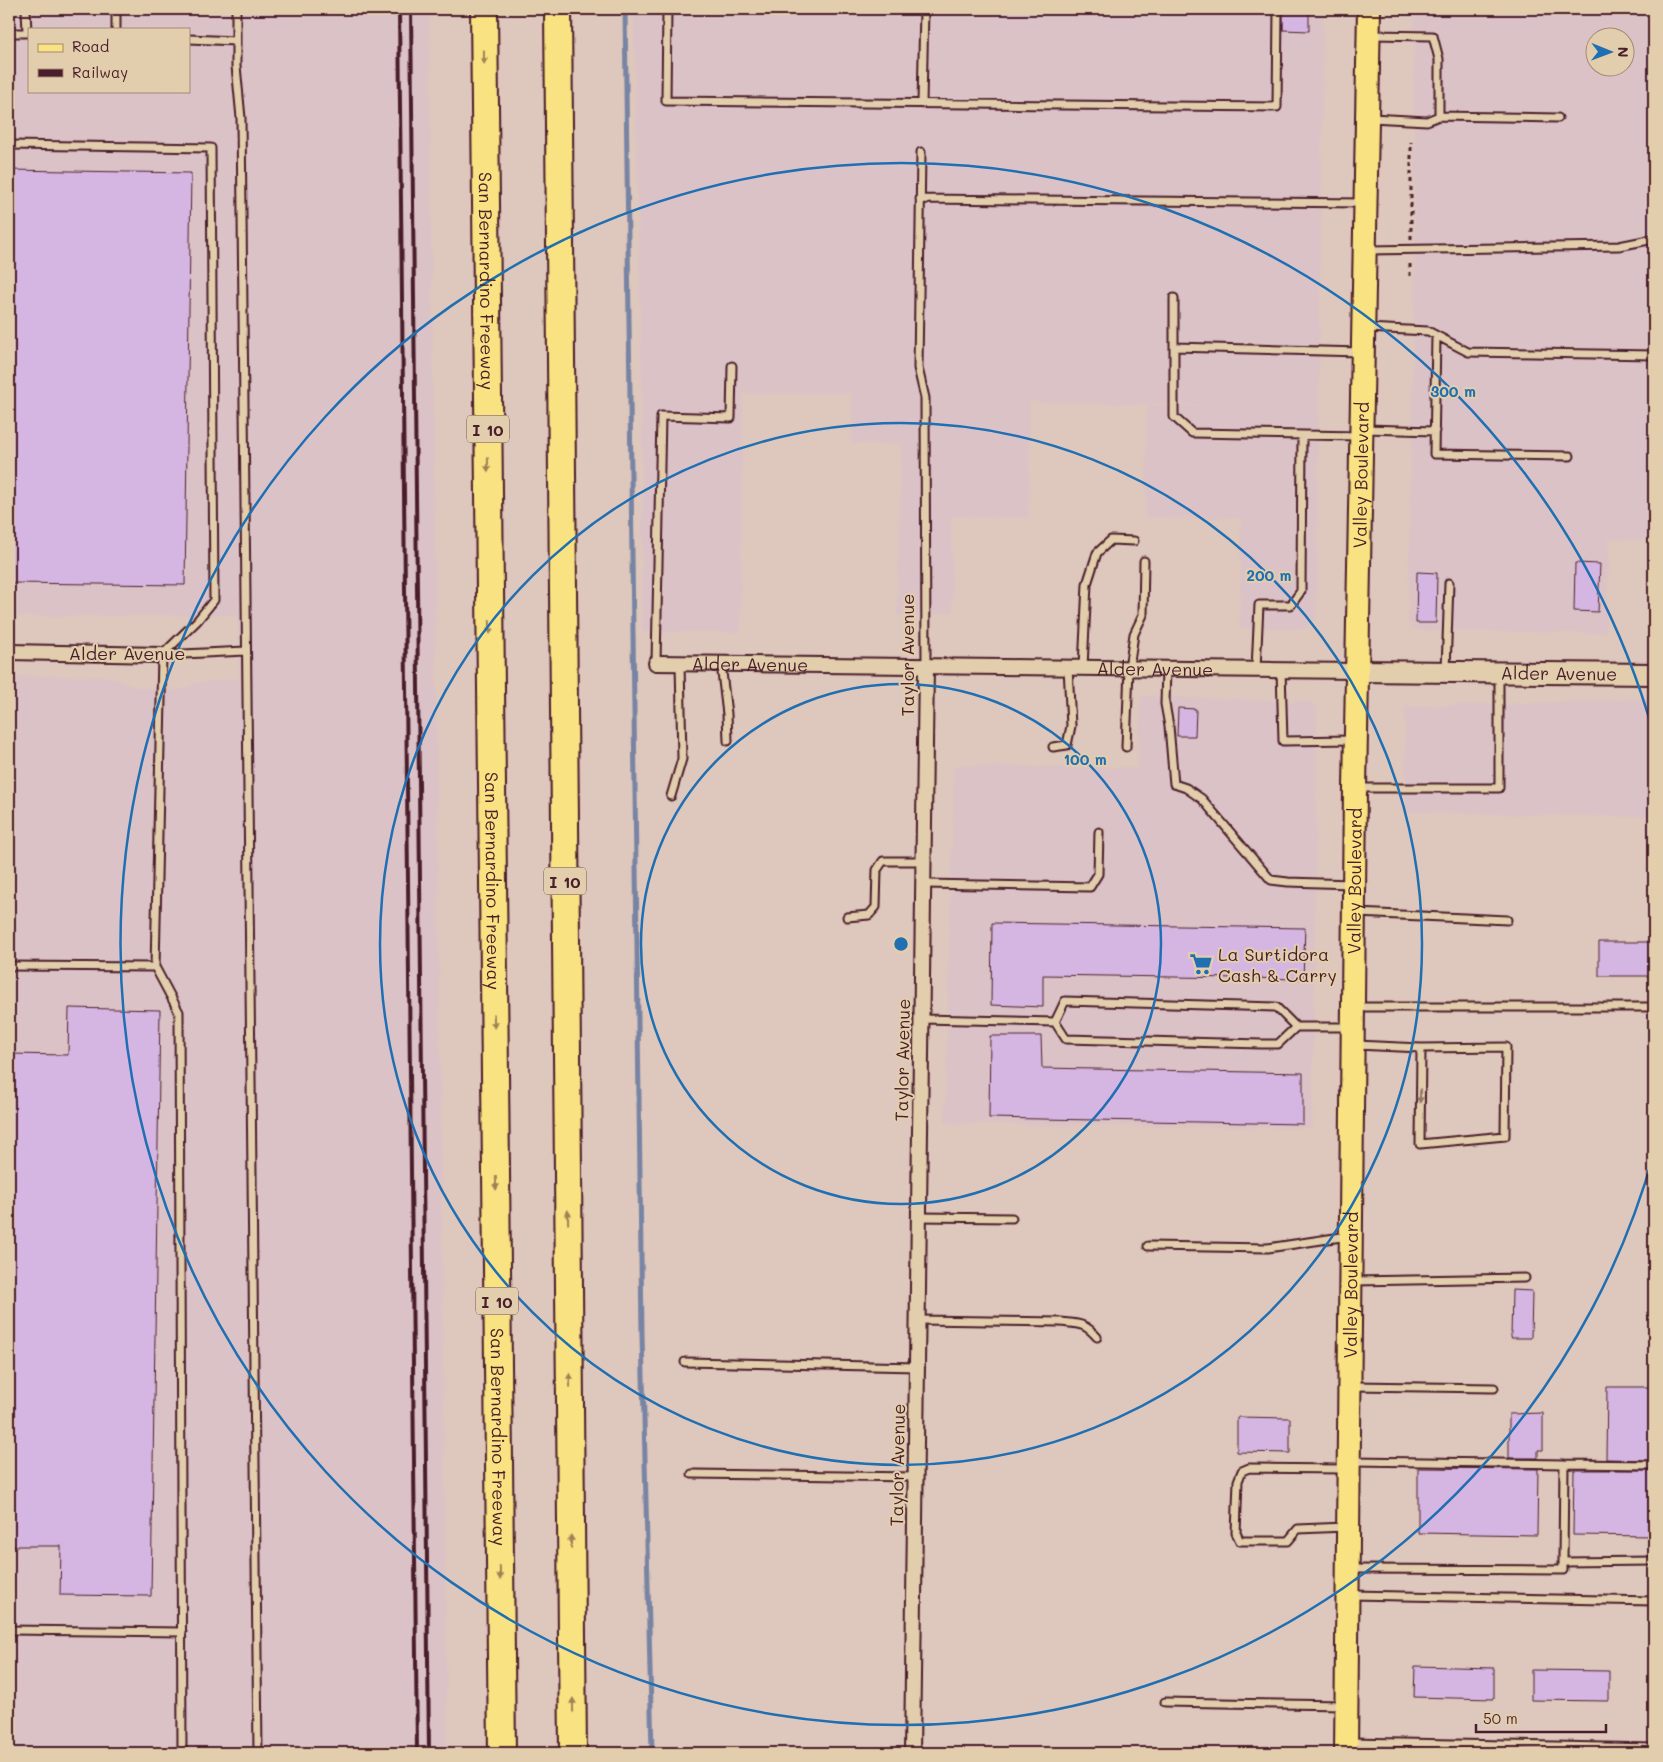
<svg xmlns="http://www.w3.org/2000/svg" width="1663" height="1762" viewBox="0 0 1663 1762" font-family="Mali,sans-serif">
<rect width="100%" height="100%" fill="#dec7bc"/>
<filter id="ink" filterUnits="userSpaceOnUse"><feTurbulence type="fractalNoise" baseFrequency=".02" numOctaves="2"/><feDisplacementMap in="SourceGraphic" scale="10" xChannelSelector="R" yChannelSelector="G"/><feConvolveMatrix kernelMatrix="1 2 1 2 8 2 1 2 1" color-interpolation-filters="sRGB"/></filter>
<g filter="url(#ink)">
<path fill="#dbc2c7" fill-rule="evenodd" d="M 9,9 L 429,9 L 447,1753 L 9,1753 L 9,676 L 110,677 L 136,688 L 180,690 L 196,683 L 239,679 L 238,615 L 9,616 ZM 29,29 L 189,29 L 189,91 L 29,91 Z
M 634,9 L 1323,9 L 1316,619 L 1303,629 L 1240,628 L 1241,518 L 1146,517 L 1147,406 L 1244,406 L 1030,402 L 1028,517 L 951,516 L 952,613 L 897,615 L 902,444 L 852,443 L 852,393 L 743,393 L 740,632 L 642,632 L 642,392 Z
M 1414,9 L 1654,9 L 1654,540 L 1609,539 L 1606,633 L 1412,630 L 1408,622 L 1415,277 ZM 1596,38 L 1626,38 L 1626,68 L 1596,68 Z
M 1141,696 L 1305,702 L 1311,703 L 1316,708 L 1317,718 L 1312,1128 L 945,1123 L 954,766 L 1138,768 Z
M 1654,699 L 1654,817 L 1406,812 L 1405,707 Z"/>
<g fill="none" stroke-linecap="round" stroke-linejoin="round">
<path stroke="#7884a3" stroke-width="5" d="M 625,9 L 642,1334 L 652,1753"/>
</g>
<path fill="#d5b6e2" stroke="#4a1f2b" d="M 1283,9 L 1309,9 L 1309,31 L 1283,30 Z
M 9,170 L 191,173 L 185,585 L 9,583 Z
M 1575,563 L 1600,564 L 1598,612 L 1574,611 Z
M 1417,572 L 1437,573 L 1436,623 L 1416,623 Z
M 1178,708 L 1196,709 L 1195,736 L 1177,736 Z
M 992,923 L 1305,928 L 1303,979 L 1043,975 L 1043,1007 L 991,1005 Z
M 1599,942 L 1653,942 L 1653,976 L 1599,976 Z
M 69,1008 L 160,1010 L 151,1596 L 60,1595 L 61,1546 L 9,1546 L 9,1054 L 68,1055 Z
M 990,1036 L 1041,1036 L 1042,1068 L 1303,1073 L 1303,1124 L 989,1118 Z
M 1512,1290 L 1532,1291 L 1531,1338 L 1511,1338 Z
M 1607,1387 L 1654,1387 L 1654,1460 L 1606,1459 Z
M 1543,1413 L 1543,1450 L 1538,1450 L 1538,1458 L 1509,1458 L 1509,1414 Z
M 1237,1417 L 1290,1418 L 1290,1453 L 1237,1452 Z
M 1418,1468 L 1538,1469 L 1537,1535 L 1418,1533 Z
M 1574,1470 L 1654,1470 L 1654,1536 L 1573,1535 Z
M 1415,1666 L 1494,1668 L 1494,1699 L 1414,1697 Z
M 1531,1670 L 1609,1671 L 1609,1701 L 1531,1700 Z"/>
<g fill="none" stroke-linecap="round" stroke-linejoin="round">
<defs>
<path id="lane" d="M 26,9 L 27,33
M 116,9 L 116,29
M 236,9 L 236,66 L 241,118 L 258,1753
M 667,9 L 666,101 L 1277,107 L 1278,9
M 9,33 L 29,33
M 1371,35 L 1433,36 L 1439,59 L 1439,116 L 1427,121 L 1371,118
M 189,39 L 236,41
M 922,104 L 924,9
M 1439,116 L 1558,118
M 9,145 L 211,148 L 214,600 L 197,621 L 162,655 L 155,967 L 179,1012 L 182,1753
M 921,152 L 918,368 L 925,398 L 926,666
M 920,199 L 1363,203
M 1368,250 L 1619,246 L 1654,239
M 1174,298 L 1174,417 L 1192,433 L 1359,436
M 1366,328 L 1428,331 L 1468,352 L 1654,355
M 1436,336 L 1434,454 L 1570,456
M 1174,347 L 1361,352
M 1365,429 L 1435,431
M 162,655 L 246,651
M 656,663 L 661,416 L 731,418 L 732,366
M 721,664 L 727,714 L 728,741
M 1083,667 L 1087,584 L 1097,553 L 1111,540 L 1134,541
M 1166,668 L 1165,704 L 1169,726 L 1174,784 L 1186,788 L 1202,799 L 1271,880 L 1288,882 L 1352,884
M 1256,669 L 1259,605 L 1291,605 L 1301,591 L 1302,436
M 1281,669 L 1283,741 L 1353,740
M 1446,670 L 1449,583
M 1053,747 L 1067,745 L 1071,726 L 1068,667
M 1126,747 L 1129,668 L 1134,634 L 1143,615 L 1144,561
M 1358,788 L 1499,788 L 1499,675
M 671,796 L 682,759 L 680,663
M 924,884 L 1090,887 L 1098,874 L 1099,832
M 1357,913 L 1507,920
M 847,917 L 869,915 L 876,907 L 877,870 L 883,861 L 924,861
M 9,966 L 155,967
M 1356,1007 L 1654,1007
M 922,1019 L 1055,1022 L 1066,1039 L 1262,1044 L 1278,1044 L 1296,1027 L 1351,1027
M 1055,1022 L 1065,1001 L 1276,1007 L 1296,1027
M 1356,1045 L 1421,1048 L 1506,1047 L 1505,1136 L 1420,1144 L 1421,1048
M 919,1217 L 1012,1218
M 1148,1246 L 1268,1248 L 1348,1236
M 1354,1281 L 1525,1278
M 918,1320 L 1060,1322 C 1078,1324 1084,1322 1097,1337
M 685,1362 L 917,1367
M 1353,1386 L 1494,1388
M 1564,1464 L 1654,1465
M 692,1474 L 915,1477
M 1345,1527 L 1298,1529 L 1288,1541 L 1240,1541 L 1236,1533 L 1238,1481 L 1242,1471 L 1249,1468 L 1346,1469
M 1563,1562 L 1654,1561
M 1351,1569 L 1563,1570 L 1563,1562 L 1564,1464 L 1353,1461
M 1351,1595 L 1654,1601
M 9,1630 L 182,1632
M 1165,1702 L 1344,1705
M 1350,1742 L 1654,1748"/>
<g id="street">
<path d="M 9,652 L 162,655"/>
<path id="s1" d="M 656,663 L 1357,671"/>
<path d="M 912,1753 L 926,666"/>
</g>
<g id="secondary">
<path id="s2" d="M 1357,671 L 1654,674"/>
</g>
<g id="primary">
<path id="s3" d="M 1346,1753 L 1355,788 L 1369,9"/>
</g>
<g id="highway">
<path id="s4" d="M 484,9 L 502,1753"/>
<path d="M 558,9 L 573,1753"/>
</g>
</defs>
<use href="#lane" stroke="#4a1f2b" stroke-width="11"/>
<use href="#street" stroke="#4a1f2b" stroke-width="18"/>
<use href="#secondary" stroke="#4a1f2b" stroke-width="24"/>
<use href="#primary" stroke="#4a1f2b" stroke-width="26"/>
<use href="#highway" stroke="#4a1f2b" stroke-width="30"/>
<path stroke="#4a1f2b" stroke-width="3" stroke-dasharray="4 4" stroke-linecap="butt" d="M 1411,239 L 1411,142
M 1410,276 L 1410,260"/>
<use href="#lane" stroke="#e2ceac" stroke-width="7"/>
<use href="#street" stroke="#e2ceac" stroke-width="14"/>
<use href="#secondary" stroke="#e2ceac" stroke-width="20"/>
<use href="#primary" stroke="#f8e281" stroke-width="22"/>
<use href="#highway" stroke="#f8e281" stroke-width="26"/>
<path stroke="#4a1f2b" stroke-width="4" d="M 399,9 L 417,1753
M 411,9 L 429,1753"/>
</g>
<defs><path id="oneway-solid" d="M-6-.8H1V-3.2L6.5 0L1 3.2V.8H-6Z" transform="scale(1.25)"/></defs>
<g fill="#a18056">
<use href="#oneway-solid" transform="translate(484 57) rotate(89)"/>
<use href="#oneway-solid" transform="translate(488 465) rotate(89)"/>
<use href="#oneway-solid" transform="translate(490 627) rotate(89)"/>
<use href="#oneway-solid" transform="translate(494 1021) rotate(89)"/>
<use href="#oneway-solid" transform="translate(496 1183) rotate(89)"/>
<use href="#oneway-solid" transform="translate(568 1217) rotate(-91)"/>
<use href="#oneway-solid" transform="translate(570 1380) rotate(-91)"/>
<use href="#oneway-solid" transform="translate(571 1542) rotate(-91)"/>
<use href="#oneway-solid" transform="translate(500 1573) rotate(89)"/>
<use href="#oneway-solid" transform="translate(573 1705) rotate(-91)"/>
</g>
<use fill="#96766c" href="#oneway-solid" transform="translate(1420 1096) rotate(91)"/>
</g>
<g fill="none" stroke="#1f6fb2" stroke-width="2.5">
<circle cx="901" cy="944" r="260"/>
<circle cx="901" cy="944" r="521"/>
<path d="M1654 1153A781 781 0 1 1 1654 735"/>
</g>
<defs>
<symbol id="supermarket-bare" viewBox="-9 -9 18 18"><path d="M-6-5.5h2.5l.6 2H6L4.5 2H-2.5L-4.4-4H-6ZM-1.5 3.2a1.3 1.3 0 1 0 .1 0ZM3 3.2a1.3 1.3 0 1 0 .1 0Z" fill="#1f6fb2" stroke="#e2ceac" stroke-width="2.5" paint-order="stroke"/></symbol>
</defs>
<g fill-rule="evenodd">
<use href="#supermarket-bare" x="1185" y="948" width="32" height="32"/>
</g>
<g text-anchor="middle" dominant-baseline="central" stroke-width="4" stroke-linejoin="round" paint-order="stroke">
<g fill="#e2ceac" stroke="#785452" stroke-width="1">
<rect x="467" y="415.5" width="42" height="27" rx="4"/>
<rect x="544" y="867.5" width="42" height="27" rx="4"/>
<rect x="476" y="1287.5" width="42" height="27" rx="4"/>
</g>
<g font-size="16" font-weight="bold" fill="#4a1f2b">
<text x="488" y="429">I 10</text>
<text x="565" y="881">I 10</text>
<text x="497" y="1301">I 10</text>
</g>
<g font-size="18" fill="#4a1f2b" stroke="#e2ceac">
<text stroke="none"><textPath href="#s4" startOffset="272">San Bernardino Freeway</textPath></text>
<text stroke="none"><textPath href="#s3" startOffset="1278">Valley Boulevard</textPath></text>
<text x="127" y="653">Alder Avenue</text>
<text transform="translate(907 655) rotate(-90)">Taylor Avenue</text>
<text stroke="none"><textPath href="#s1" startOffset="94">Alder Avenue</textPath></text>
<text stroke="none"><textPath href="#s1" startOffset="499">Alder Avenue</textPath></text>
<text stroke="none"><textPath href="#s2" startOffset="202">Alder Avenue</textPath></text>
<text stroke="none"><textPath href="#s4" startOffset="872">San Bernardino Freeway</textPath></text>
<text stroke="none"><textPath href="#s3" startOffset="872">Valley Boulevard</textPath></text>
<text transform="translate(902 1060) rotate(-89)">Taylor Avenue</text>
<text stroke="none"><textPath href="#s3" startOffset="468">Valley Boulevard</textPath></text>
<text stroke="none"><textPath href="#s4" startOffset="1428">San Bernardino Freeway</textPath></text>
<text transform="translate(897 1465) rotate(-89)">Taylor Avenue</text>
</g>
<g font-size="18" fill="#4a1f2b" stroke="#e2ceac" text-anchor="start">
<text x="1218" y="954">La Surtidora<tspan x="1218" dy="21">Cash &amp; Carry</tspan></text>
</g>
</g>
<circle cx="901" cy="944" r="8" fill="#1f6fb2" stroke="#e2ceac" stroke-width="2.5"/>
<g font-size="15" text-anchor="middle" font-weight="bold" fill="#1f6fb2" stroke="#e2ceac" stroke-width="4" stroke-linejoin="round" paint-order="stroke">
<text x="1453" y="397">300 m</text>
<text x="1269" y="581">200 m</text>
<text x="1085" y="765">100 m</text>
</g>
<rect width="1663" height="1762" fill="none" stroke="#e2ceac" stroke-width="30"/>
<rect x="15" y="15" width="1633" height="1732" fill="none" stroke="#4a1f2b" stroke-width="2" filter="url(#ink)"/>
<rect x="28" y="28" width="162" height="65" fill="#e2ceac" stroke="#a58878"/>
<rect x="38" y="44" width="25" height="8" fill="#f8e281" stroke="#a58878"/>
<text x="72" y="52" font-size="15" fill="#4a1f2b">Road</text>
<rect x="38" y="69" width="25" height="8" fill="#4a1f2b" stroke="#a58878"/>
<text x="72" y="78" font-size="15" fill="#4a1f2b">Railway</text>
<g transform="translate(1610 52) rotate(91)"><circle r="24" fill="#e2ceac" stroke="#a58878"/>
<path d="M0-4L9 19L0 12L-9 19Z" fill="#1f6fb2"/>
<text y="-8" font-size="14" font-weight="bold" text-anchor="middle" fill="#4a1f2b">N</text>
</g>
<path d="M1476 1724v8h130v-8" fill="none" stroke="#4a1f2b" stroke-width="2.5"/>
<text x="1483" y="1724" font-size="15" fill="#4a1f2b" stroke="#e2ceac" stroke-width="4" paint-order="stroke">50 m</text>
</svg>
